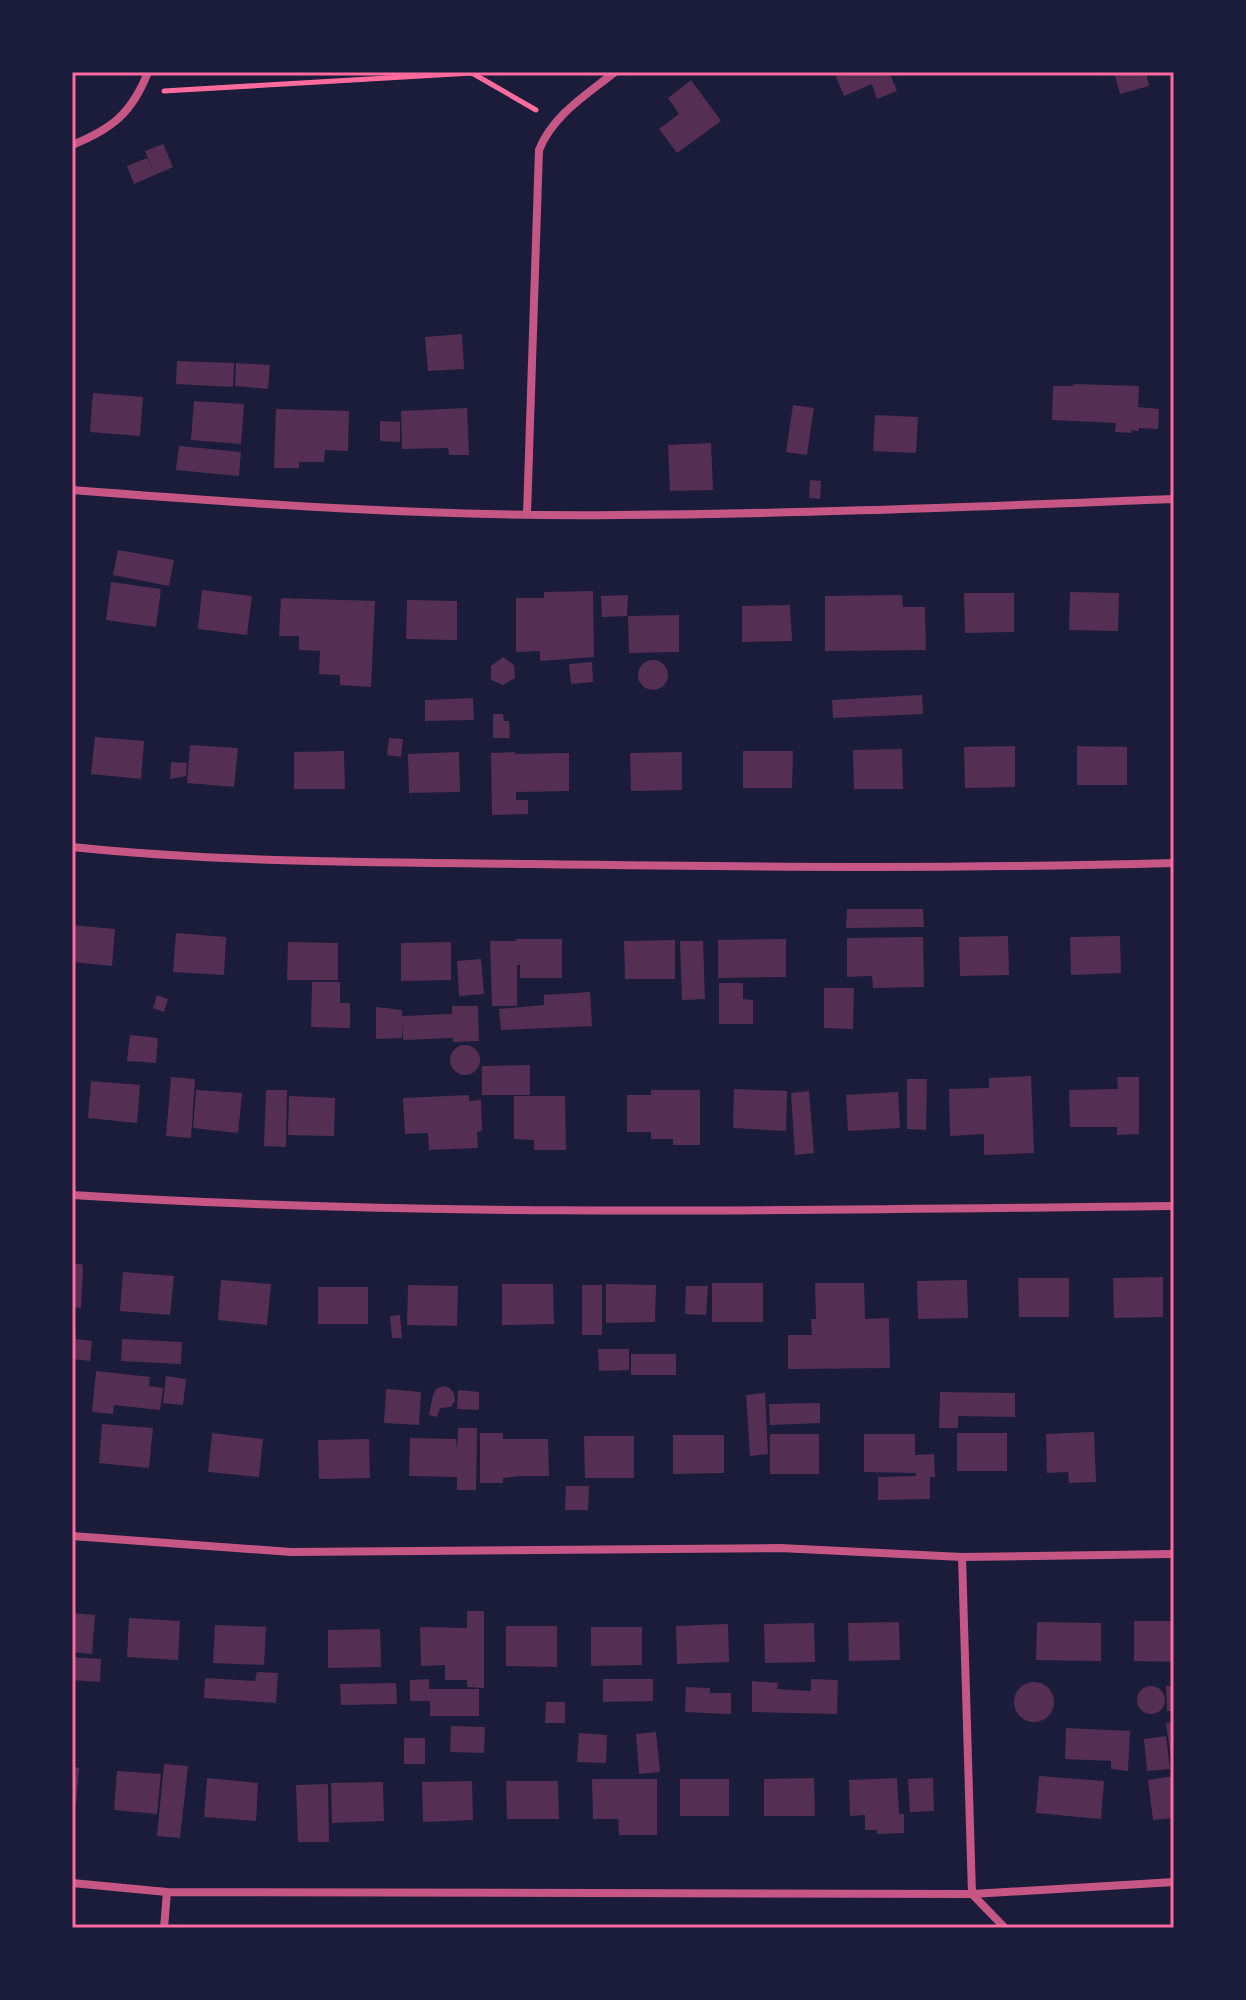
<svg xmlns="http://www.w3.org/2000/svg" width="1246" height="2000" viewBox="0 0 1246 2000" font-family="Arial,sans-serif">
<rect width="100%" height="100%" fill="#1b1b3a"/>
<path fill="#542f53" d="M 840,72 L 889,72 L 897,91 L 877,99 L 872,84 L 844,96 L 835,74 Z
M 1114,72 L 1146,72 L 1149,86 L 1120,94 Z
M 691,80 L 721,121 L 677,153 L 659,129 L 679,114 L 668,98 Z
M 163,144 L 173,167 L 134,184 L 127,166 L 147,158 L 153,171 L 145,151 Z
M 462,334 L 464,369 L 428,371 L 425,337 Z
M 177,361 L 234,363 L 233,387 L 176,384 Z
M 236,363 L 270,365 L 268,389 L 235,386 Z
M 1074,384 L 1139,386 L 1138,407 L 1159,409 L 1158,429 L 1139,428 L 1139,431 L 1131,430 L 1132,433 L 1115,432 L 1116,423 L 1052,420 L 1053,386 L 1073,386 Z
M 93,393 L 143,397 L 140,436 L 90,432 Z
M 194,401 L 244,404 L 241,444 L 191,440 Z
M 793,405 L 814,408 L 807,455 L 786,452 Z
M 467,408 L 469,455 L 449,455 L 448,448 L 402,449 L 401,411 Z
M 276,409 L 349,411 L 348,451 L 325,450 L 324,462 L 299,462 L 299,468 L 274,468 Z
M 875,415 L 918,417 L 916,453 L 873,451 Z
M 380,421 L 400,422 L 400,442 L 380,441 Z
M 711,443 L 713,490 L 670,491 L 668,445 Z
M 179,446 L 241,452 L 239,476 L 176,470 Z
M 810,480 L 821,481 L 820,499 L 809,498 Z
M 118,550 L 174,560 L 169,586 L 113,575 Z
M 111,582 L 161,589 L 156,627 L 106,620 Z
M 202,590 L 252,596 L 247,635 L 198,629 Z
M 593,591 L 594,657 L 540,661 L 540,651 L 516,652 L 516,598 L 544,598 L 544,592 Z
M 1070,592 L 1119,593 L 1118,631 L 1069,630 Z
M 964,593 L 1014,593 L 1014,632 L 965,633 Z
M 628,595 L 627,616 L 602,617 L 601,596 Z
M 902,595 L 903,607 L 925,607 L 926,650 L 825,651 L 825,596 Z
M 281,598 L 375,601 L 371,687 L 340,685 L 340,675 L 319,674 L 320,651 L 299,650 L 299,636 L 279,636 Z
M 407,600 L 457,601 L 457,640 L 406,639 Z
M 790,605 L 792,641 L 742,642 L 742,606 Z
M 679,615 L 679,652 L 629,653 L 628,616 Z
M 503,657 L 514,665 L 515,678 L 503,685 L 491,680 L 491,666 Z
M638 675a15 15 0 1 1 30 0a15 15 0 1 1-30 0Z
M 592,662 L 593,682 L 571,684 L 569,664 Z
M 922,695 L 923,714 L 833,718 L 832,700 Z
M 473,698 L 474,720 L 425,721 L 425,700 Z
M 493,714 L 503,714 L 504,721 L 509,721 L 510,738 L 493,738 Z
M 95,737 L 144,741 L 141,779 L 91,774 Z
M 389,738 L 403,739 L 401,757 L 387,755 Z
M 190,745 L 238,748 L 234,787 L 187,783 Z
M 1015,746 L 1015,787 L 965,788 L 964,747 Z
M 1077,746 L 1127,747 L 1127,785 L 1077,785 Z
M 902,749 L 903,789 L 854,789 L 853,750 Z
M 344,751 L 345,789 L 294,789 L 294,752 Z
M 743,751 L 793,751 L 792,788 L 743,788 Z
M 459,752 L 460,792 L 409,793 L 408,754 Z
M 515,752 L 515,754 L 569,753 L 569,791 L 516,792 L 516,800 L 528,800 L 528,814 L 492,815 L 491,753 Z
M 682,752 L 682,790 L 631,791 L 630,753 Z
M 171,762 L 187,763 L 186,776 L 170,779 Z
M 847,909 L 923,909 L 924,927 L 846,928 Z
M 72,925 L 115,929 L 112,966 L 72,962 Z
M 176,933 L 226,937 L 224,975 L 173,972 Z
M 1008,936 L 1009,975 L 960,976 L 959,937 Z
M 1120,936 L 1121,973 L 1071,975 L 1070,937 Z
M 923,937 L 924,987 L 873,988 L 872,976 L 847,977 L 847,938 Z
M 515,939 L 562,939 L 562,978 L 520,978 L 520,965 L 517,965 L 517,1006 L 492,1006 L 490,941 L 516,941 Z
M 786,939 L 786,977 L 718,978 L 718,940 Z
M 675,940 L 675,979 L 625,979 L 624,941 Z
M 680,941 L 703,941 L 705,999 L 682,1000 Z
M 288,942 L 338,943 L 338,980 L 287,980 Z
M 451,942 L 451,980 L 401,981 L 401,943 Z
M 481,959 L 484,994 L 459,996 L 457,961 Z
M 312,982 L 340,982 L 340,1003 L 350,1003 L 350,1028 L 311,1027 Z
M 719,983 L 743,983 L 743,999 L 753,1000 L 753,1024 L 719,1024 Z
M 824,988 L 854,988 L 853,1029 L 824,1028 Z
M 590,992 L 592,1026 L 501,1030 L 499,1009 L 544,1005 L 544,995 Z
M 157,995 L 168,999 L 164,1012 L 153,1008 Z
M 452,1006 L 478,1006 L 479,1041 L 453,1042 L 453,1038 L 403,1040 L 403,1023 L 402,1038 L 376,1039 L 376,1007 L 402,1010 L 402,1016 L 452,1014 Z
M 130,1035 L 158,1038 L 156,1063 L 127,1061 Z
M450 1060a15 15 0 1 1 30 0a15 15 0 1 1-30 0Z
M 530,1065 L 530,1095 L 482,1095 L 482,1066 Z
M 1031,1076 L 1034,1153 L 984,1155 L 984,1134 L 950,1136 L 949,1089 L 989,1088 L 989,1078 Z
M 171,1077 L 195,1079 L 191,1138 L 166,1136 Z
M 1117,1077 L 1139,1077 L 1139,1134 L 1117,1135 L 1117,1127 L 1070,1127 L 1069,1090 L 1118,1089 Z
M 907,1079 L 927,1079 L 926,1130 L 907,1129 Z
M 91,1081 L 140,1085 L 137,1123 L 88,1118 Z
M 734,1089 L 787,1091 L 786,1131 L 733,1128 Z
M 196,1090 L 242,1093 L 238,1133 L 193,1128 Z
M 266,1090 L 287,1090 L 286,1147 L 264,1146 Z
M 651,1090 L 700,1090 L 700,1145 L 673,1145 L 673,1139 L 651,1139 L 651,1132 L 627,1132 L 627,1095 L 651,1095 Z
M 809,1091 L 814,1153 L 795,1155 L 791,1093 Z
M 898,1092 L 900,1128 L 848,1131 L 846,1095 Z
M 469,1095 L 469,1101 L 481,1100 L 482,1131 L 477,1132 L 478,1148 L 429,1150 L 428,1133 L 405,1134 L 403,1098 Z
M 289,1096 L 335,1098 L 334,1136 L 288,1135 Z
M 514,1096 L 565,1096 L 566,1150 L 534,1150 L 534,1140 L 514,1139 Z
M 73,1264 L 82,1264 L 83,1269 L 81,1308 L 72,1307 Z
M 123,1272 L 174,1276 L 170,1315 L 120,1311 Z
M 1163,1277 L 1163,1317 L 1114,1318 L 1113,1278 Z
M 1018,1278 L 1069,1278 L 1069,1317 L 1019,1317 Z
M 221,1280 L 271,1284 L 267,1325 L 218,1320 Z
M 967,1280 L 968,1318 L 918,1319 L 917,1281 Z
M 712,1283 L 763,1283 L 763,1322 L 712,1322 Z
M 815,1283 L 864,1283 L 865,1319 L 889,1318 L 890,1368 L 788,1369 L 788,1335 L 812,1335 L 811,1319 L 816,1319 Z
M 502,1284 L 553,1284 L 554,1324 L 502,1325 Z
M 606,1284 L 656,1285 L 655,1322 L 606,1323 Z
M 408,1285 L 458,1286 L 457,1326 L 407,1325 Z
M 582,1285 L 602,1285 L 602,1335 L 582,1335 Z
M 686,1286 L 708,1286 L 706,1315 L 685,1314 Z
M 318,1287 L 368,1287 L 368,1324 L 318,1324 Z
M 400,1315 L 402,1338 L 392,1338 L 390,1316 Z
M 72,1334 L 76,1334 L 76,1339 L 92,1341 L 90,1361 L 72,1359 Z
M 122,1339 L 182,1342 L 181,1364 L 121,1361 Z
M 598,1349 L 629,1349 L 629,1370 L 599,1371 Z
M 631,1354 L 676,1354 L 676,1375 L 631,1375 Z
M 96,1371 L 150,1377 L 149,1386 L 163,1388 L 160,1410 L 114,1405 L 113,1414 L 92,1412 Z
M 166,1376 L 186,1379 L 183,1405 L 163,1403 Z
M 443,1386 L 450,1388 L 454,1394 L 455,1401 L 451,1407 L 440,1408 L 437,1417 L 429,1415 L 433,1395 L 436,1389 Z
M 386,1389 L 421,1392 L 419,1425 L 384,1423 Z
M 458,1390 L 479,1392 L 479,1410 L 457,1409 Z
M 940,1392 L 1015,1393 L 1015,1417 L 958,1416 L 958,1428 L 939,1428 Z
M 765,1393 L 768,1454 L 750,1456 L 746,1395 Z
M 820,1403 L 820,1423 L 770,1425 L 769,1404 Z
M 102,1424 L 153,1428 L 149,1468 L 99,1463 Z
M 458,1428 L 477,1428 L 476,1490 L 457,1490 L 457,1477 L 409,1476 L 410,1438 L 456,1439 L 457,1450 Z
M 1094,1432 L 1096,1482 L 1069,1483 L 1068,1472 L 1047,1473 L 1046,1434 Z
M 212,1433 L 263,1439 L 259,1477 L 208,1472 Z
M 480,1433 L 503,1433 L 503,1439 L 548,1439 L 549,1476 L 521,1476 L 503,1478 L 503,1483 L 480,1483 Z
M 957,1433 L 1007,1433 L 1007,1471 L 957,1471 Z
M 770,1434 L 819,1434 L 819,1474 L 770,1474 Z
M 864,1434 L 915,1434 L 915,1455 L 934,1454 L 935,1477 L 930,1477 L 930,1499 L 878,1500 L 878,1477 L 916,1476 L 916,1473 L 864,1472 Z
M 673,1435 L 724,1435 L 724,1473 L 673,1474 Z
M 584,1436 L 634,1436 L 634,1478 L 585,1478 Z
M 369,1439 L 370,1478 L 319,1479 L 318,1440 Z
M 566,1486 L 589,1486 L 588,1510 L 565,1510 Z
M 467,1611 L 484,1611 L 484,1688 L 467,1687 L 467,1680 L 445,1680 L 445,1665 L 421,1666 L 420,1627 L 467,1628 Z
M 72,1613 L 95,1615 L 92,1654 L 72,1652 Z
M 129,1618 L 180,1621 L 178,1660 L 127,1657 Z
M 1134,1621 L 1174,1621 L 1174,1662 L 1134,1661 Z
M 899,1622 L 900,1660 L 849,1661 L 848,1623 Z
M 1037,1622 L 1101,1623 L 1101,1661 L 1036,1660 Z
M 814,1623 L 815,1662 L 765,1663 L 764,1624 Z
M 728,1624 L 729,1662 L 677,1664 L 676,1626 Z
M 215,1625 L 266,1627 L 264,1665 L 213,1663 Z
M 506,1626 L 557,1626 L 557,1667 L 506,1666 Z
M 591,1627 L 642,1627 L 642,1665 L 591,1666 Z
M 380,1629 L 381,1667 L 328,1668 L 328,1630 Z
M 72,1657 L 101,1659 L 100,1682 L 72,1680 Z
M 257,1672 L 278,1673 L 276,1703 L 204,1698 L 205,1678 L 255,1681 Z
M 429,1679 L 429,1689 L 479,1689 L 479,1716 L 430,1716 L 430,1701 L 410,1701 L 410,1680 Z
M 603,1679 L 653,1679 L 653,1701 L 603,1702 Z
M 811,1679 L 838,1680 L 837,1714 L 752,1712 L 752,1681 L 778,1683 L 777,1689 L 811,1691 Z
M1014 1702a20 20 0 1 1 40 0a20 20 0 1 1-40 0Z
M 396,1683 L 397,1704 L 341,1705 L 340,1684 Z
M 1166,1686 L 1174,1686 L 1174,1711 L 1167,1711 Z
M1137 1700a14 14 0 1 1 28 0a14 14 0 1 1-28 0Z
M 686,1687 L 710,1688 L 710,1693 L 731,1693 L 731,1714 L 685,1712 Z
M 546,1702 L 565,1702 L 565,1723 L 545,1723 Z
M 1174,1722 L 1174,1757 L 1171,1758 L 1166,1723 Z
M 451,1726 L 485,1727 L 484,1753 L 450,1752 Z
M 1066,1728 L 1130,1731 L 1128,1771 L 1111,1769 L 1111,1761 L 1065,1759 Z
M 656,1732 L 660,1772 L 639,1774 L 636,1734 Z
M 579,1733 L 607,1735 L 606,1763 L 577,1762 Z
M 1166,1736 L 1170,1769 L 1147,1771 L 1144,1739 Z
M 404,1738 L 425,1738 L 425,1764 L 404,1764 Z
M 164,1764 L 188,1766 L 180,1838 L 157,1836 Z
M 72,1767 L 79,1768 L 76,1804 L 72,1804 Z
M 117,1771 L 161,1774 L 157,1814 L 114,1810 Z
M 1039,1776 L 1104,1781 L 1101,1819 L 1036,1813 Z
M 1174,1776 L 1174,1818 L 1153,1820 L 1148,1780 Z
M 207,1778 L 258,1783 L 256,1821 L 204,1817 Z
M 814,1778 L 815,1816 L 764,1816 L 764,1779 Z
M 897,1778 L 899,1814 L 904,1814 L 904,1833 L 877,1834 L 877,1830 L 865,1830 L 865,1815 L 850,1816 L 849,1780 Z
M 933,1778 L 934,1811 L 910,1812 L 908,1779 Z
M 592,1779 L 657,1779 L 657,1835 L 619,1835 L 618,1819 L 593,1819 Z
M 680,1779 L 729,1779 L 729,1816 L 680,1816 Z
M 472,1781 L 473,1820 L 423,1822 L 422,1782 Z
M 506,1781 L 558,1781 L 559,1819 L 507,1819 Z
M 383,1782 L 384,1821 L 332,1823 L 331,1783 Z
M 328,1784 L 329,1842 L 298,1842 L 296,1785 Z"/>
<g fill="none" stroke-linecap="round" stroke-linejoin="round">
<path stroke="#ff6b9d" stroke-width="5" d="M 164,91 L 472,73 L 536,110"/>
<path stroke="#c65784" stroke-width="8" d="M 72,145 C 112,129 132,113 148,72
M 72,490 C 253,504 435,517 617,515 C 802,514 988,506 1174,499
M 527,514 L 539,150 C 553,115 586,95 615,72
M 72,847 C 225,863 379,862 532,864 C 746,867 960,869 1174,863
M 72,1195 C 439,1218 807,1210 1174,1206
M 72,1536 L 291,1552 L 780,1548 L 962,1557 L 1174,1554
M 962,1557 L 972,1894
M 72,1883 L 167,1892 L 972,1894 L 1174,1882
M 972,1894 L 1005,1928
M 164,1928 L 167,1892"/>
</g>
<rect width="1246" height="2000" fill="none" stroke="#1b1b3a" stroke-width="148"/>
<rect x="74" y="74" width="1098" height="1852" fill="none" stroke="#ff6b9d" stroke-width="3"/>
</svg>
